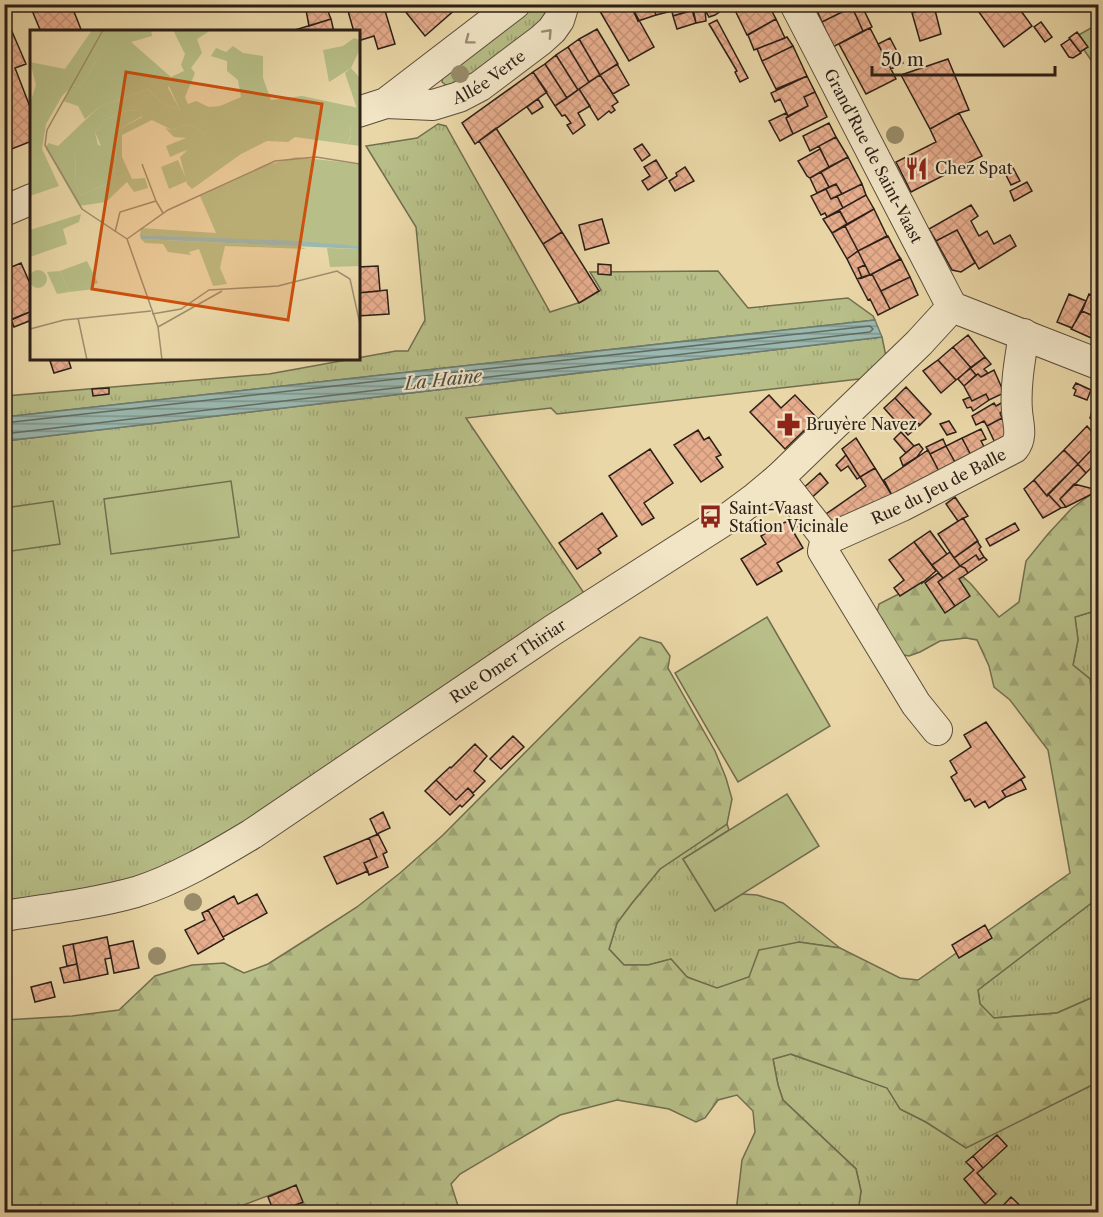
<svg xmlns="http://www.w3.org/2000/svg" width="1103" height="1217" viewBox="0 0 1103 1217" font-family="'Libre Caslon Text',serif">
<defs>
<pattern id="grass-tufts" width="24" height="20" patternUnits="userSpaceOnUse" patternTransform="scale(1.5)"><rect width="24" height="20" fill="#b7be87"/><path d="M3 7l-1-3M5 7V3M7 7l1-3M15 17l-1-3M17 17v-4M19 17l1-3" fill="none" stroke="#9ea374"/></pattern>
<pattern id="forest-firs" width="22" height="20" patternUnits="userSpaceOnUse" patternTransform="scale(1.5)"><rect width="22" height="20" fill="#b7be87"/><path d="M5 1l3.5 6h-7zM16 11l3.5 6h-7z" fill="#9ea374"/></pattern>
<pattern id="water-rules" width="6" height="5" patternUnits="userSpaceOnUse" patternTransform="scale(1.5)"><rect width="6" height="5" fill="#9ab8af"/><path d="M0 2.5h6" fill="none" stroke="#7e958d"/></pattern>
<pattern id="building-cross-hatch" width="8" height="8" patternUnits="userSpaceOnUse" patternTransform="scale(1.5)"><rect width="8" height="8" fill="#e7ad8d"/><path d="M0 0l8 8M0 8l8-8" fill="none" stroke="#c69479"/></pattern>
</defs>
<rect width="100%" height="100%" fill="#ead7a7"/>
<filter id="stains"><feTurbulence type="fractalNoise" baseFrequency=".00333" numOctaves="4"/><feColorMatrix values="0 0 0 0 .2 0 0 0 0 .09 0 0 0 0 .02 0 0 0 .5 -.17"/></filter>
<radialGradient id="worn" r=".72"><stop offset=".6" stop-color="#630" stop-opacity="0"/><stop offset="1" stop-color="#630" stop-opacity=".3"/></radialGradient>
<path fill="url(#grass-tufts)" stroke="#716e4f" stroke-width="1.5" d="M 530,5 L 548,5 L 549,15 L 474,77 L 447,86 L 442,82 L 443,75 Z
M 438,124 L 446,126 L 550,312 L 581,302 L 601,290 L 590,272 L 718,271 L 748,308 L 848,298 L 873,316 L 875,320 L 5,417 L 5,396 L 269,374 L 396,351 L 408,351 L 425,320 L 416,227 L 366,146 L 417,138 Z
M 882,337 L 889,371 L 885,376 L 557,414 L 551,408 L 466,418 L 592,605 L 211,858 L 5,916 L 5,440 L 14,440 Z
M 1098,610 L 1098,753 L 1090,679 L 1073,665 L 1078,640 L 1075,617 Z
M 727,824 L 729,830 L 683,859 L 715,911 L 742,894 L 757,895 L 783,903 L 840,948 L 799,942 L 749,977 L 717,989 L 687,977 L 671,959 L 648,965 L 624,965 L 609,949 L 617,923 L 632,903 L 660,869 Z
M 1098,898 L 1098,995 L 1057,1013 L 993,1018 L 980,1004 L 978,990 Z
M 790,1054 L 888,1088 L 900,1109 L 926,1122 L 966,1148 L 1098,1082 L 1098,1212 L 858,1212 L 861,1191 L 856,1169 L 783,1100 L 778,1085 L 773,1059 Z"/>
<path fill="url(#forest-firs)" stroke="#716e4f" stroke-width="1.5" d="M 1098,489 L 1098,610 L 1075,617 L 1078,640 L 1073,665 L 1090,679 L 1098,753 L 1098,898 L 978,990 L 980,1004 L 994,1018 L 1057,1013 L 1098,995 L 1098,1082 L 966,1148 L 926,1122 L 900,1109 L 887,1088 L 791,1054 L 773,1059 L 778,1085 L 783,1100 L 856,1169 L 861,1191 L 858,1212 L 736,1212 L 742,1160 L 755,1132 L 753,1111 L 737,1095 L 718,1100 L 705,1118 L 696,1122 L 669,1109 L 617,1100 L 560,1115 L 460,1174 L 451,1184 L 460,1212 L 308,1212 L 304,1205 L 283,1190 L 225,1212 L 5,1212 L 5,1020 L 72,1016 L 119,1010 L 155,976 L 192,965 L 224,963 L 244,973 L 268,964 L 312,936 L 357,907 L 400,873 L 443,835 L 640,637 L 661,643 L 670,656 L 668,668 L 715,751 L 726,778 L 732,799 L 727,824 L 660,869 L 632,903 L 617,923 L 609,949 L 624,965 L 648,965 L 671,959 L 687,977 L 717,988 L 749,977 L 759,950 L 799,942 L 840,948 L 900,978 L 918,980 L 1070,873 L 1048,750 L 1010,700 L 994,687 L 989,666 L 977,640 L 966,638 L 940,641 L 920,652 L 909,656 L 884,651 L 872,631 L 879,604 L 952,567 L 971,584 L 999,617 L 1019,602 L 1026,561 L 1048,534 L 1071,509 Z"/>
<path fill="#b7be87" stroke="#716e4f" stroke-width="1.5" d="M 1098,24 L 1098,70 L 1075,37 Z
M 231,481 L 239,537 L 111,554 L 104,499 Z
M 53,501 L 60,544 L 5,552 L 5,508 Z
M 767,617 L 830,726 L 738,782 L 675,673 Z
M 787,794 L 819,846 L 715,911 L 683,859 Z"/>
<path fill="url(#water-rules)" stroke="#6e7b72" stroke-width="1.5" d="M 875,320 L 882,337 L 14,440 L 5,440 L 5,417 Z"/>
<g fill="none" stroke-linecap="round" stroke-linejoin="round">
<path stroke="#626c63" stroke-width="1.5" d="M 4,423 L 870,326 L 873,329 L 870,332 L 4,434"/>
</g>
<path fill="url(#building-cross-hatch)" stroke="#2b1f17" stroke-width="1.5" d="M 40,4 L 71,4 L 82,32 L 41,32 L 31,8 Z
M 323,4 L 325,4 L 331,19 L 309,26 L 306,10 Z
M 346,4 L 383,4 L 395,44 L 378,49 L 374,36 L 358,41 L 358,32 L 354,32 Z
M 413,4 L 456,4 L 458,7 L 425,36 L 405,11 Z
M 604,4 L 630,4 L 654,47 L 629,61 L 598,8 Z
M 630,4 L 652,4 L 656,15 L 638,21 Z
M 652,4 L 670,4 L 672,11 L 656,15 Z
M 670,4 L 692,4 L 694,10 L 673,16 Z
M 692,4 L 701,4 L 705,10 L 706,21 L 696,23 Z
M 713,4 L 731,4 L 715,15 L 709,17 L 705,10 Z
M 732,4 L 768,4 L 776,19 L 747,35 Z
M 814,4 L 851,4 L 852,7 L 822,22 Z
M 859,4 L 861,4 L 872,27 L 863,31 L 852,7 Z
M 978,4 L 1016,4 L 1032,26 L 1004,47 L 976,8 L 979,6 Z
M 934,6 L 941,34 L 920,41 L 912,13 Z
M 852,7 L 863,31 L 833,47 L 822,22 Z
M 692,10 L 696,23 L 677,29 L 673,16 Z
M 4,13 L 26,64 L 15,68 L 32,112 L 32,141 L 4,152 Z
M 331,19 L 334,32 L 296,32 L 295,30 Z
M 776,19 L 785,38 L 754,50 L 748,35 Z
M 717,20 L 748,78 L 740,82 L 735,72 L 737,71 L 709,24 Z
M 1041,22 L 1052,37 L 1045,42 L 1034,27 Z
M 870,28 L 896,79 L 866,94 L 839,44 Z
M 597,29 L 618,64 L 600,75 L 579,39 Z
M 1077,32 L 1088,47 L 1080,52 L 1069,38 Z
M 787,37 L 793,46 L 762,61 L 757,49 Z
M 890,38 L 903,63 L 891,69 L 878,44 Z
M 579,39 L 600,75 L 589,82 L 568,47 Z
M 1070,39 L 1081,53 L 1073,58 L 1069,57 L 1061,45 Z
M 793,46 L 807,76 L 776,89 L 762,61 Z
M 568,47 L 589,82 L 578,90 L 556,55 Z
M 556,55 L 578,90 L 567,98 L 545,64 Z
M 948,59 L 969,110 L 959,113 L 930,129 L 901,75 Z
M 545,64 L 567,98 L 555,106 L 533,72 Z
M 617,64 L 629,85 L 613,94 L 600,75 Z
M 533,72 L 547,92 L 475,144 L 462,123 Z
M 600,75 L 618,102 L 612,106 L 615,110 L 611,113 L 609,111 L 598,120 L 579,89 Z
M 807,76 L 815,92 L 804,97 L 808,106 L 788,116 L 780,99 L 775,102 L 771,93 Z
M 579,89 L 590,106 L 578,113 L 585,125 L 573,134 L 567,125 L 571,123 L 565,115 L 562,116 L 555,106 Z
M 815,92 L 827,117 L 793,134 L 786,118 L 808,106 L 804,97 Z
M 538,99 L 543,107 L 532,114 L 527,107 Z
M 786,113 L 788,116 L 786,118 L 793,134 L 780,141 L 769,121 Z
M 959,113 L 982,156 L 911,192 L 896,162 L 936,142 L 930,129 Z
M 829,123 L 836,137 L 810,151 L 803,136 Z
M 496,128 L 562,232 L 543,244 L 479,141 Z
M 836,137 L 848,157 L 829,167 L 819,146 Z
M 642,144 L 650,155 L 642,161 L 634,149 Z
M 820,149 L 829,167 L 810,178 L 807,176 L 798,161 Z
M 848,157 L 862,184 L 842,194 L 836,184 L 829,187 L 821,172 Z
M 656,160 L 667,178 L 648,190 L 642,181 L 650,176 L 644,167 Z
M 1011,164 L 1020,181 L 1011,185 L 1003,169 Z
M 685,167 L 694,181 L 675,191 L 669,181 L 677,176 L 676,173 Z
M 821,172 L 829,187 L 817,193 L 810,178 Z
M 1027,182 L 1032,191 L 1014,201 L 1010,191 Z
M 836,184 L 842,194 L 831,199 L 826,189 Z
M 862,184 L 866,195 L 843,208 L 837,196 Z
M 826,189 L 831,199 L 837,196 L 843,208 L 827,217 L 825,213 L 821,215 L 811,196 Z
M 866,195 L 874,209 L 847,224 L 839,210 Z
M 971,205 L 978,216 L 971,221 L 979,236 L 987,231 L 994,244 L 1010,235 L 1016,246 L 979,269 L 957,230 L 936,241 L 929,229 Z
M 874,209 L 887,236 L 858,251 L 845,226 Z
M 840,211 L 847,224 L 832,233 L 823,219 Z
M 602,219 L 609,243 L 585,250 L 579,225 Z
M 845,226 L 858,251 L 847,259 L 832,233 Z
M 957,230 L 975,263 L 961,272 L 952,270 L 936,241 Z
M 562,232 L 599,291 L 579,303 L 543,244 Z
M 888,236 L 900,259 L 870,275 L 858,251 Z
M 858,251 L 865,265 L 858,268 L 862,278 L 857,279 L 847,259 Z
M 897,253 L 901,259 L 872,274 L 862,278 L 858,268 L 865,265 L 870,275 L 900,259 Z
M 901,259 L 910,277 L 881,291 L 872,274 Z
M 21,263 L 32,288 L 32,311 L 5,322 L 4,302 L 6,301 L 4,297 L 4,270 Z
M 598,264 L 611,265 L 611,275 L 598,274 Z
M 378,266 L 380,291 L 358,293 L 358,267 Z
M 872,274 L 890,309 L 878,315 L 870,299 L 868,300 L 857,279 Z
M 910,277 L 918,295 L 890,309 L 881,291 Z
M 387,290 L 389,314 L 358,316 L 358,293 Z
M 1069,294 L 1086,301 L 1072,328 L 1057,322 Z
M 1089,294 L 1098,298 L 1098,318 L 1082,311 Z
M 32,311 L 32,320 L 14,327 L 11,320 Z
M 1082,311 L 1098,318 L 1098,341 L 1071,329 Z
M 968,335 L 985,357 L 971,368 L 953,347 Z
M 953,347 L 971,368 L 956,380 L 938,360 Z
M 985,357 L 991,364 L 984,369 L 988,373 L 981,377 L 978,374 L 976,375 L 970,368 Z
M 59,358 L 68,358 L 71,368 L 54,373 L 50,361 Z
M 938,360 L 956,380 L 941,393 L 923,371 Z
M 970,368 L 976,375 L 964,386 L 958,379 Z
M 994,370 L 1004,393 L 989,400 L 986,394 L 972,401 L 964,386 L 978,374 L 981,377 Z
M 1076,383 L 1091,390 L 1087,400 L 1074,395 L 1076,390 L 1073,388 Z
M 906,387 L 931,414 L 920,425 L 895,398 Z
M 109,388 L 109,394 L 93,396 L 92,389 Z
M 986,394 L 989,400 L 973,411 L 971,407 L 967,408 L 963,400 L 970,397 L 972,401 Z
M 769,395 L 781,408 L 795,395 L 817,418 L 785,449 L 750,412 Z
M 895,398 L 920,425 L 908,435 L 884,408 Z
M 1096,399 L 1098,400 L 1098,425 L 1090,418 Z
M 1003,402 L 1007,408 L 1000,413 L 1002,418 L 987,426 L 984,421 L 976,425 L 972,416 L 994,403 L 996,406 Z
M 1002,418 L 1012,434 L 999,451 L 987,426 Z
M 949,421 L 956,432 L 947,435 L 940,424 Z
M 1087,426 L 1098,439 L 1098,443 L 1078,464 L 1064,450 Z
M 981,429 L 986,439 L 981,441 L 989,456 L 975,463 L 962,438 Z
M 698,430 L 704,440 L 709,437 L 721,455 L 716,457 L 723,467 L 701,482 L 674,445 Z
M 901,432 L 914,446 L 906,453 L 894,439 Z
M 856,438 L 875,468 L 860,477 L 842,449 Z
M 962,438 L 975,463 L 960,471 L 946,446 Z
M 943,439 L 946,446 L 930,454 L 926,447 Z
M 1098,443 L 1098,461 L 1086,473 L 1078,464 Z
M 919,444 L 923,449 L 917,457 L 903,466 L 900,458 L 914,446 Z
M 946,446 L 960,471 L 943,479 L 930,454 Z
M 650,449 L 673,483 L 644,503 L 654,518 L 642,525 L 609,476 Z
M 928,450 L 943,479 L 893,497 L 884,480 Z
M 1064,450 L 1078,464 L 1047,496 L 1034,480 Z
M 846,455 L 860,477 L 857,479 L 848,466 L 841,471 L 836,465 Z
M 1078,464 L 1086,473 L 1060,499 L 1066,507 L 1061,508 L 1048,494 Z
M 875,468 L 893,497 L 838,530 L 826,514 L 866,486 L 860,477 Z
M 820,473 L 828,483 L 807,502 L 799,492 Z
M 1034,480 L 1047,496 L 1048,494 L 1061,508 L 1043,518 L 1024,489 Z
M 1074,484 L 1098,490 L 1098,491 L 1066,507 L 1060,499 Z
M 955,497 L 968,516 L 958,521 L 946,504 Z
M 602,513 L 617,536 L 598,549 L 601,553 L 577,569 L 559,543 Z
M 963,518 L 978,541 L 954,558 L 938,534 Z
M 787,521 L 803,548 L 777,563 L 782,571 L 757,585 L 741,559 L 766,544 L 761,536 Z
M 1015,523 L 1019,530 L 990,546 L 986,539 Z
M 930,531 L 947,554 L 932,565 L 914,542 Z
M 977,541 L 981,547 L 979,549 L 984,557 L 979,560 L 976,555 L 960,566 L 954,558 Z
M 914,542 L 936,571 L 922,583 L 922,582 L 900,596 L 894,588 L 904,580 L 889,560 Z
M 950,552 L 960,566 L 943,578 L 932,565 Z
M 976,555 L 979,560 L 984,557 L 987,560 L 968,573 L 965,568 L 960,566 Z
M 960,566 L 965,568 L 968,573 L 959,579 L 970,596 L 955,606 L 938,582 Z
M 938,573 L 943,578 L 938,582 L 955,606 L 945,613 L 925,583 Z
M 986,722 L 1025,777 L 1002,791 L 1006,797 L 989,808 L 985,801 L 975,807 L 970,799 L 965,801 L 951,777 L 957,773 L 950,761 L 971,747 L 964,735 Z
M 513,736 L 524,747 L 501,769 L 490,759 Z
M 475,744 L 487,756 L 474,771 L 485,781 L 473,793 L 468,788 L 456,800 L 436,780 L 450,767 L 451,768 Z
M 1021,779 L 1026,789 L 1006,797 L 1002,791 Z
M 436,780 L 456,800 L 468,788 L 474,795 L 462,807 L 460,805 L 450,815 L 425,791 Z
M 383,812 L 390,828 L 377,834 L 370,819 Z
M 378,834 L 387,852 L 383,854 L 388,867 L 369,875 L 364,863 L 377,857 L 369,838 Z
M 369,838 L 377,857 L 364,863 L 368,871 L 337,884 L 324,857 Z
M 257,894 L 267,913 L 223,937 L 208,910 L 234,896 L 238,904 Z
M 208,910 L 224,939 L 198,954 L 185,930 L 205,920 L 202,913 Z
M 985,925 L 992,938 L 959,958 L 952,945 Z
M 107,937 L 111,958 L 105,959 L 108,974 L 80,980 L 73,944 Z
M 133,941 L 139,968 L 114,973 L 109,946 Z
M 73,944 L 77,964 L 67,966 L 63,946 Z
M 77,964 L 80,980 L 64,983 L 60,968 Z
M 51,982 L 55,997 L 35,1002 L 31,987 Z
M 997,1135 L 1007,1146 L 983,1168 L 973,1156 Z
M 973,1156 L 983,1168 L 977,1173 L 996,1194 L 985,1204 L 964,1179 L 974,1170 L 966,1162 Z
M 296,1185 L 303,1202 L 279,1212 L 274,1212 L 268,1197 Z
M 1011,1197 L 1026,1211 L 1024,1212 L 997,1212 Z"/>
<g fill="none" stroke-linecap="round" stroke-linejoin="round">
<defs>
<g id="minor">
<path id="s1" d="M 795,4 L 952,307"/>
<path id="s2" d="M 386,103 L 433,105 L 459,97 L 480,86 L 541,40 L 552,30 L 559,20 L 564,4"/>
<path d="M 358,112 L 386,103 L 515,4"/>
<path d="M 4,211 L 32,199"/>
<path d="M 952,307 L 1098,364"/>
<path id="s3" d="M 779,478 L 826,538 L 828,539 L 902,506 L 1014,448 C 1023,437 1018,424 1017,411 C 1015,386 1020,359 1024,334"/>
<path d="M 826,538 L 823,551 L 916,704 L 937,730"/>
<path id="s4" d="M 4,916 C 48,909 93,904 136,892 C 175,880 217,855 252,834 L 553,630 L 728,518 L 755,498 L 779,478 L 919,343 L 952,307"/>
</g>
</defs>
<use href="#minor" stroke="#5b4d3b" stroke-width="32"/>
<use href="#minor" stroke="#f1e5c6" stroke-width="30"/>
</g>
<g fill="#988c6a">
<circle cx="460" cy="74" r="9"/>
<circle cx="895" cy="135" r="9"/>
<circle cx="193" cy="902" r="9"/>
<circle cx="157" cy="956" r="9"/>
</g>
<defs><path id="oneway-chevron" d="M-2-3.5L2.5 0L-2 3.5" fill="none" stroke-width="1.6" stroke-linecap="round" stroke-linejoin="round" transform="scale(1.5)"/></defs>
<g stroke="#988c77">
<use href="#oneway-chevron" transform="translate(548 33) rotate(-47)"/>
<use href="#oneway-chevron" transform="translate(469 40) rotate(143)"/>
</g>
<defs>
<symbol id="restaurant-bare" viewBox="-9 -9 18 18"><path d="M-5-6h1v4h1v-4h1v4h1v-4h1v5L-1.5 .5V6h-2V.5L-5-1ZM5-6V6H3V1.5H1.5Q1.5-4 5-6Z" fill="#8f2418" stroke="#f1e5c6" stroke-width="2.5" paint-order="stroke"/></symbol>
<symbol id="pharmacy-bare" viewBox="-9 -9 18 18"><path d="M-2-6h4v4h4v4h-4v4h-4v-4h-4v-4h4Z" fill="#8f2418" stroke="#f1e5c6" stroke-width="2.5" paint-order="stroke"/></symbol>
<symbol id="bus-bare" viewBox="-9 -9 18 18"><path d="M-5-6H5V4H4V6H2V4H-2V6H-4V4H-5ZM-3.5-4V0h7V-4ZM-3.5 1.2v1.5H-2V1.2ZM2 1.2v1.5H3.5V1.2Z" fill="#8f2418" stroke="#f1e5c6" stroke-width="2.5" paint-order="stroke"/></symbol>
</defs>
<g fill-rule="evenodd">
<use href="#restaurant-bare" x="900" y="152" width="33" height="33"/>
<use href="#pharmacy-bare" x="772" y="408" width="33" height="33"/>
<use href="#bus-bare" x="694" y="500" width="33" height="33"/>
</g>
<g text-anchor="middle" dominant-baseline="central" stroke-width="4.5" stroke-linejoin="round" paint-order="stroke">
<g font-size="16" fill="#2b1f17" stroke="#f1e5c6">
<text stroke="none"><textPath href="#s2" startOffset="110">Allée Verte</textPath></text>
<text stroke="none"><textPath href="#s1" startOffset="171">Grand'Rue de Saint-Vaast</textPath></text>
<text stroke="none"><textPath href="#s3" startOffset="201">Rue du Jeu de Balle</textPath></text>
<text stroke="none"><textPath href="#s4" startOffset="573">Rue Omer Thiriar</textPath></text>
</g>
<g font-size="16" fill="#2b1f17" stroke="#f1e5c6" text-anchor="start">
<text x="935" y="168">Chez Spat</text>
<text x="806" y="424">Bruyère Navez</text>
<text x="729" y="508">Saint-Vaast<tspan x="729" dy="18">Station Vicinale</tspan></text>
</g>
<g font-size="18" font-style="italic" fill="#4c4d45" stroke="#f1e5c6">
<text transform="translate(443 380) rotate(-6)">La Haine</text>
</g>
</g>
<g transform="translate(30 30)">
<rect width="330" height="330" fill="#ead7a7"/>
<path d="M 101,12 L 141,47 L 138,58 L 150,80 L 131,72 L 118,59 L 69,77 L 55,89 L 48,76 L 33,71 L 42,55 L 51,57 L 70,24 ZM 321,38 L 330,48 L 330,88 L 315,43 ZM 98,80 L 110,81 L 112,86 L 87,100 L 84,150 L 51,166 L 45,152 L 46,122 L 55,110 L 71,116 L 65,102 L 75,90 ZM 158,94 L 176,104 L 165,117 L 152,123 L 160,118 L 156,108 L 144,107 L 135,98 L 142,100 ZM 266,127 L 330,134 L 330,216 L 110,205 L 111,198 L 186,203 L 170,166 L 237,135 ZM 111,209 L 268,216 L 276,219 L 195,216 L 190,238 L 197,254 L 183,256 L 169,219 L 159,222 L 161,225 L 138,222 L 133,214 L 115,213 ZM 30,241 L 39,262 L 27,264 L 17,242 Z" fill="#b7be87"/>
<path d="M 62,0 L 121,0 L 122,6 L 101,12 L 94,29 L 78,22 L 70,24 L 51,57 L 43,55 L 32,66 L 16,94 L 0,96 L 0,73 L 6,55 L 0,32 L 35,39 ZM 143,0 L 181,0 L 167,9 L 172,23 L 161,38 L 165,43 L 155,67 L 158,74 L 166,71 L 179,77 L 190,76 L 211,67 L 208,50 L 197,41 L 197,31 L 181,26 L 186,18 L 196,22 L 203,16 L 213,23 L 233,26 L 233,48 L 241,70 L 272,66 L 329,78 L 330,94 L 320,95 L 321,106 L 316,114 L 265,107 L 258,112 L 237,111 L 211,124 L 162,159 L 157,154 L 150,127 L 176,104 L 158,94 L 142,100 L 122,90 L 92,105 L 92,127 L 102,149 L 115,148 L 118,158 L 104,162 L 97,152 L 76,172 L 49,176 L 16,119 L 18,113 L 28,116 L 69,77 L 118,59 L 131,72 L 150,80 L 138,54 L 141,47 L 154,41 L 151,35 L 155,24 ZM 98,80 L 110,81 L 112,87 L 87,100 L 84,150 L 51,166 L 45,152 L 46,122 L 55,111 L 61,124 L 70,124 L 65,102 L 75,90 ZM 324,8 L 330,10 L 330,19 L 321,38 L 299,52 L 293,20 L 313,16 ZM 51,184 L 49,192 L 33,199 L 37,214 L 0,227 L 0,200 ZM 297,218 L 330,219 L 330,236 L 300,237 ZM-1 249a9 9 0 1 1 18 0a9 9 0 1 1-18 0Z" fill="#b7be87" fill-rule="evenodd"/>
<path d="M 9,93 L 16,94 L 12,119 L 29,156 L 0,166 L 0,96 Z" fill="#b7be87"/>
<path d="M 320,94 L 330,94 L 330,116 L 316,114 L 321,107 ZM 156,108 L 161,118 L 140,127 L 136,116 ZM 148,130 L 157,151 L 139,159 L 131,137 ZM 231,188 L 254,188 L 253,198 L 230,198 ZM 57,231 L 68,253 L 62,255 L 64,259 L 39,262 L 30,241 Z" fill="#b7be87"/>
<path d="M 110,205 L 268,211 L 330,216 L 330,219 L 111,209 Z" fill="#9ab8af"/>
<path fill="none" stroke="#9e8d6d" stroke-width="1.5" d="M 73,0 L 17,100 L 15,115 L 52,179 L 97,209M 112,134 L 126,171M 85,202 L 90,182 L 126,171 L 133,183M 97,209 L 138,180 L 245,131 L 286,127 L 330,134M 97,209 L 128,297 L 132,330M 122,284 L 151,279 L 179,260 L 248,256 L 307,241 L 320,249 L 330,294M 48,288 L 57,330M 128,297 L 192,261M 0,299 L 34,290 L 121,281"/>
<path fill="#cc500e" fill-opacity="0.15" stroke="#cc500e" stroke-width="3" d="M 96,42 L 292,74 L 258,290 L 62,259 Z"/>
<rect width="330" height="330" fill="none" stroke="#2b1f17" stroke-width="3"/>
</g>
<rect width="1103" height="1217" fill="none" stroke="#ead7a7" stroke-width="24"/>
<rect x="6" y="6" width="1091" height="1205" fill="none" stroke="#2b1f17" stroke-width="3"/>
<rect x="12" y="12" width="1079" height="1193" fill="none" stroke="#2b1f17" stroke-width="1.5"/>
<path d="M872 66v9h183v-9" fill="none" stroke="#2b1f17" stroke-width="3"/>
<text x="881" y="66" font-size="18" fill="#2b1f17" stroke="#f1e5c6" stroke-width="4.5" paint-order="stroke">50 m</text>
<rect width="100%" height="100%" filter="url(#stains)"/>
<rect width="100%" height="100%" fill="url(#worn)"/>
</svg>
